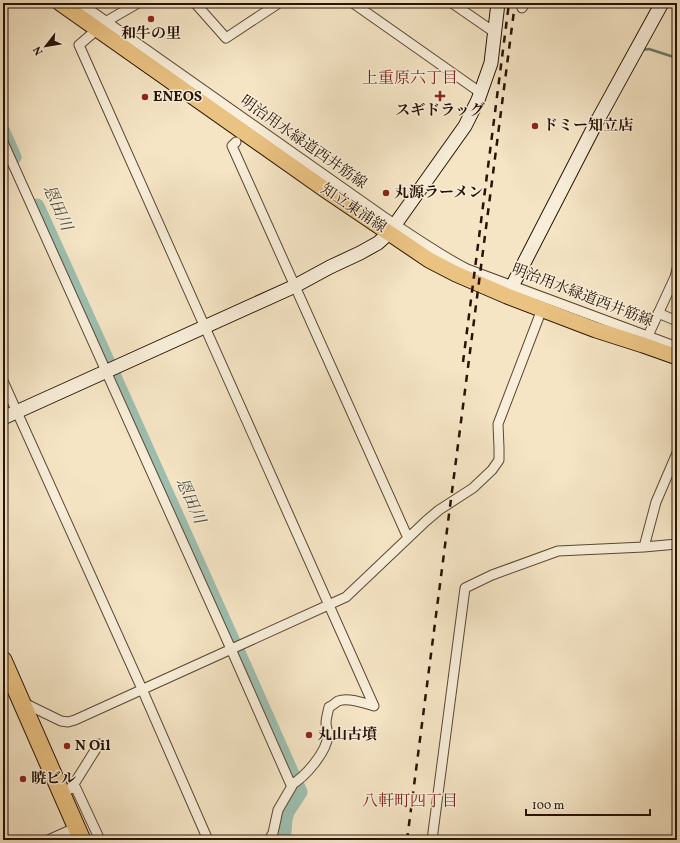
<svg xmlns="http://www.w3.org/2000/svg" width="680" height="843" viewBox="0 0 680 843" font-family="Vollkorn,'Noto Serif JP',serif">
<rect width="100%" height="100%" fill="#f5e5c5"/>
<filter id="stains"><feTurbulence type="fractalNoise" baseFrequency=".005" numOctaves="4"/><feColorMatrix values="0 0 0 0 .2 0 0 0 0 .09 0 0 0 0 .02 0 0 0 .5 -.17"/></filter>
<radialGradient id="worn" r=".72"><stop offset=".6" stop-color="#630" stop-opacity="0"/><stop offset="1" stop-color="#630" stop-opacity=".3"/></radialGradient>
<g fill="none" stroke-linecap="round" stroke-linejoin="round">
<path stroke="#6e7a6b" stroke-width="2.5" d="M 642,50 L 649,49 L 677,58"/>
<path stroke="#9dbfaf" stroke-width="15" d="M 3,132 L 14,157
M 37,206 L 109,365
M 112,372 L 234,644
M 237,650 L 300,792 L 287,812 L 285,820 L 284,832 L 280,840"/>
<defs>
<path id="street" d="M 80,3 L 384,217 C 411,235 438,254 467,269 L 677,347
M 138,3 L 107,21 L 79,45 L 374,706 C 364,703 348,697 338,701 C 335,703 332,706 329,707 C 328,712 326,718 326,723 C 326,727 328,731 328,735 C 327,752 305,777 291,785 L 292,786 L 278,810 L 273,833 L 269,840
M 195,3 L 226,38 L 279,3
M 353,3 L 481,93
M 452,3 L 494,32
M 522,8 L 525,3
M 3,142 L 231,649 L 291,785
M 236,142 L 232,146 L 408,538
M 658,313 L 677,321
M 646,340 L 675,277 L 677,269
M 3,381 L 142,689 L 208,840
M 644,547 L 677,544
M 22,702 L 61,721 L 68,722 L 75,720 L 346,597 L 426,521 L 439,510 L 473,488 L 492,470 L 499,460 L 499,448 L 498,424 L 542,309
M 74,784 L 100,840
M 63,796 L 74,784 L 99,744
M 3,838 L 4,840
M 48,840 L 77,827
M 432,840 L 465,588 L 492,575 L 558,551 L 644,547 L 656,502 L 677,453"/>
<path id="secondary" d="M 507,296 L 595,125 L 662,3
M 3,418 L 295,286 L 330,267 L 360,253 L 378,243 L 389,233 L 465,126 L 478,100 L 491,63 L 498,3"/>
<path id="primary" d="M 60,3 L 327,191 L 429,260 L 456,274 L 507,296 L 596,330 L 643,345 L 677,357"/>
<path id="highway" d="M 3,660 L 82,840"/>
</defs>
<use href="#street" stroke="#5b4734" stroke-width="11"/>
<use href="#secondary" stroke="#281204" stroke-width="15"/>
<use href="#primary" stroke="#281204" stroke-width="17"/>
<use href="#highway" stroke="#281204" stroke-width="19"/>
<use href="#street" stroke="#f8eed9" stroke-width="9"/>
<use href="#secondary" stroke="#f8eed9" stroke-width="13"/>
<use href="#primary" stroke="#eac282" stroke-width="15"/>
<use href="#highway" stroke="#eac282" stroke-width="17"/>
<path stroke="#281204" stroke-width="2.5" stroke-dasharray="7 7" stroke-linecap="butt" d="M 463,362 L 509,3
M 407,840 L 515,3"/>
</g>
<g fill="#8f2418" stroke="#f8eed9" stroke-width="1.5">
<circle cx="151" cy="19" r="4"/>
<path d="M438 90h4v4h4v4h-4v4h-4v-4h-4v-4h4z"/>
<circle cx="145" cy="97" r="4"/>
<circle cx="535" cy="126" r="4"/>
<circle cx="386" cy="193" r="4"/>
<circle cx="309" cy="735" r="4"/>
<circle cx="67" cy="746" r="4"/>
<circle cx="23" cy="779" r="4"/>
</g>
<g text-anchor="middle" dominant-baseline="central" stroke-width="3" stroke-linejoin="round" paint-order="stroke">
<g font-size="15" font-weight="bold" fill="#281204" stroke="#f8eed9" text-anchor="start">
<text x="151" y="34" text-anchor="middle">和牛の里</text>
<text x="153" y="97">ENEOS</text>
<text x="440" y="111" text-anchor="middle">スギドラッグ</text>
<text x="543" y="126">ドミー知立店</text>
<text x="394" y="193">丸源ラーメン</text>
<text x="317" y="735">丸山古墳</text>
<text x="75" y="746">N Oil</text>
<text x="31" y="779">暁ビル</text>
</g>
<g font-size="15" fill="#281204" stroke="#f8eed9">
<text transform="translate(303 143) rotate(35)">明治用水緑道西井筋線</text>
<text transform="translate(353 209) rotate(34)">知立東浦線</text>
<text transform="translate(582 296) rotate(21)">明治用水緑道西井筋線</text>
</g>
<g font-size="16" fill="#7a1f14" stroke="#f8eed9">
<text x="410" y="79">上重原六丁目</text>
<text x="410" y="802">八軒町四丁目</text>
</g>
<g font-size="16" font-style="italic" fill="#514f40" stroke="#f8eed9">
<text transform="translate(57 208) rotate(66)">恩田川</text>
<text transform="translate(190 501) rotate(66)">恩田川</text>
</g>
</g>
<rect width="680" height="843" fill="none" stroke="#f5e5c5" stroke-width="16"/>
<rect x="4" y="4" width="672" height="835" fill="none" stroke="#281204" stroke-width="2"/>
<rect x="8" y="8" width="664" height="827" fill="none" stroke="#281204"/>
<g transform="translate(46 46) rotate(239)" stroke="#f8eed9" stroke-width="3" paint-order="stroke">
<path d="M0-3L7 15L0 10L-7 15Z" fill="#281204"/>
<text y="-6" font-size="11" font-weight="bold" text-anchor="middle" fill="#281204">N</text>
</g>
<path d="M526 809v6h124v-6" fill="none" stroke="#281204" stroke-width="2"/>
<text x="532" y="809" font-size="12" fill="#281204" stroke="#f8eed9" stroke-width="3" paint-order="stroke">100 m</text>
<rect width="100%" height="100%" filter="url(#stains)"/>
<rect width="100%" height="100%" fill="url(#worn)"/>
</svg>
